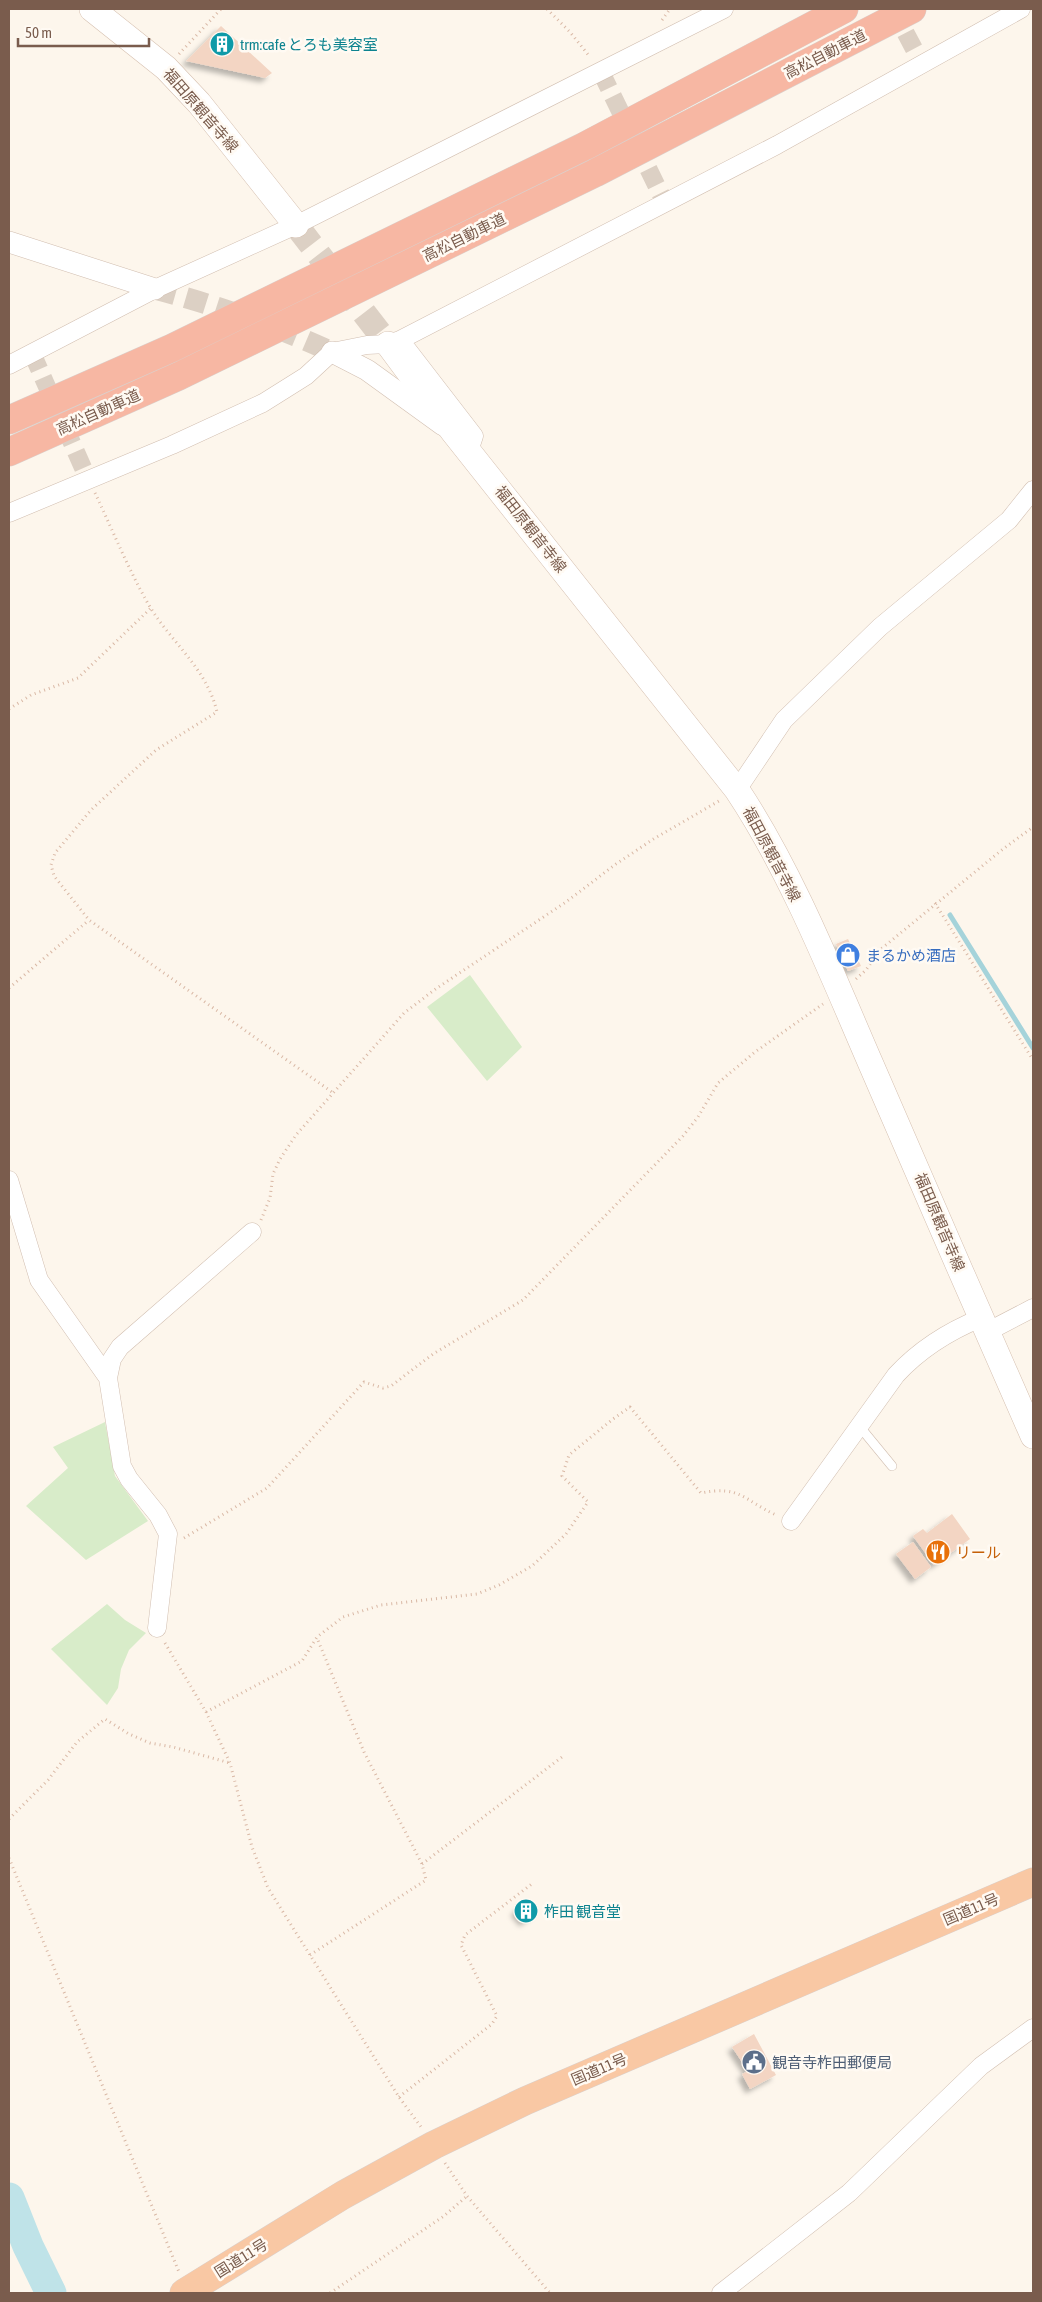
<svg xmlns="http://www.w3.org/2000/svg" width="1042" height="2302" viewBox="0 0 1042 2302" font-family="'Asap Condensed','Noto Sans JP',sans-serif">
<defs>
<filter id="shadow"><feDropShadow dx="-4.5" dy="4.5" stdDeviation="2.5" flood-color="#0004"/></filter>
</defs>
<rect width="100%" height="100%" fill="#fdf6ec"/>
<path fill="#d8ecc9" d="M 470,975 L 522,1047 L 487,1081 L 427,1007 Z
M 105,1422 L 115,1476 L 148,1521 L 86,1560 L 26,1506 L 68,1468 L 53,1447 Z
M 107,1604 L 125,1620 L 146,1633 L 129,1650 L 121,1669 L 118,1688 L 107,1705 L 51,1649 Z"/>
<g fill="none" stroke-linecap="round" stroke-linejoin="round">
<path stroke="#a5d3da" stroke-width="5" d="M 950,915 L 1033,1048"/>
<path stroke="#bfe3e8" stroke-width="31" d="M 9,2198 L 28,2246 L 51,2293"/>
</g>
<path fill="#f3d5c3" filter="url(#shadow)" d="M 221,26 L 272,73 L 265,78 L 186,61 Z
M 848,939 L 861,966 L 848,971 L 836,944 Z
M 952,1514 L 970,1539 L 934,1565 L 913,1536 L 923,1529 L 927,1533 Z
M 913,1542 L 931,1567 L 915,1579 L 896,1554 Z
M 528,1900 L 537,1912 L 524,1922 L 515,1911 Z
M 754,2034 L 776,2075 L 750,2089 L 742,2074 L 748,2071 L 732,2047 Z"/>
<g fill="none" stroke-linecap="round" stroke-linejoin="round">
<path stroke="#dcd0c4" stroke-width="18" stroke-dasharray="18 9" stroke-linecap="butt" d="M 893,9 L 922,64
M 601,72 L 665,203
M 32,353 L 88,479"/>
<path stroke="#dcd0c4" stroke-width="21" stroke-dasharray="21 11" stroke-linecap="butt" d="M 155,289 C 216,305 275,326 332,352"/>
<path stroke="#dcd0c4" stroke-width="25" stroke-dasharray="25 12" stroke-linecap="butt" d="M 296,225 L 388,344"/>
<defs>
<path id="service" d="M 860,1427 L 892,1466"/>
<path id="minor" d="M 400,340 L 474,436 L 469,451
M 9,365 L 155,289 L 296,225 L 724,9
M 9,513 L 172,445 L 263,403 L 306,376 L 332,352 L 367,345 L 388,344 L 400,340 L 777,145 L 1021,9
M 737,790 L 784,720 L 880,627 L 1009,520 L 1033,490
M 9,1180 L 39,1280 L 108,1378 L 122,1466 L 129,1479 L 158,1515 L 168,1534 L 157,1628
M 987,1332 L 1033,1308
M 108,1378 L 112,1359 L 120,1347 L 252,1232
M 791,1521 L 896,1375 C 920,1349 949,1331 981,1318
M 721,2293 L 849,2193 L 981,2066 L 1033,2028"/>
<path id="tertiary" d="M 9,242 L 155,289
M 332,352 L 367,370 L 443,425"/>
<path id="secondary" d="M 92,9 L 166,68 L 199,103 L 296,225
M 388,344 L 454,433 L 737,790 C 791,871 831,972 870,1062 C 924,1186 978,1312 1033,1436"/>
<path id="trunk" d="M 184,2293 L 343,2195 L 434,2145 L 525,2101 L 1033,1882"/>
<path id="motorway" d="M 9,420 L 172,348 L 585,146 L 844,9
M 9,452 L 179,376 L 595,173 L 912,9"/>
</defs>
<use href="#service" stroke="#d1beb0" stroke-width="10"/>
<use href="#minor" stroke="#d1beb0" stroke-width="19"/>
<use href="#tertiary" stroke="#d1beb0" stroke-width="22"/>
<use href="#secondary" stroke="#d6c0b0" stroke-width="26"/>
<use href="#trunk" stroke="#dad1cd" stroke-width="29"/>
<use href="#motorway" stroke="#dad1cd" stroke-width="29"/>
<path stroke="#d9b8a5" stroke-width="3" stroke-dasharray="1 4" stroke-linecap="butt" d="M 547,9 L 570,32 L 590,57
M 662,20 L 670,9
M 179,54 L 221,9
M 95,493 C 113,531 129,571 150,607 C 172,643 207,669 217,712 L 156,750 L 91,810 L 55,853 L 51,865 L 54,876 L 89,920 L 332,1092
M 9,709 L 31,695 L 78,678 L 151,608
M 935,903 L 1033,1060
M 856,979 L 866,970 L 881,949 L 1003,849 L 1033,827
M 9,988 L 89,920
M 261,1220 L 270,1198 L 273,1174 L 280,1159 L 296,1135 L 404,1013 L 437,988 L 566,902 L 616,864 L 655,838 L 719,801
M 184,1538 L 267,1488 L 364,1382 L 383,1388 L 391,1386 L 433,1354 L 523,1300 L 683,1136 L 698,1117 L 718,1083 L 755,1052 L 823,1004
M 165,1643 L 206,1712 L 230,1763 L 252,1847 L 268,1888 L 399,2097 L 421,2127
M 206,1712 L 302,1661 L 317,1637 L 343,1617 L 381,1605 L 477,1594 L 499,1585 L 532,1566 L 566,1534 L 588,1502 L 562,1476 L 569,1455 L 613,1419 L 630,1407 L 701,1493 C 741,1485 743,1500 776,1515
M 9,1819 L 48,1780 L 77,1742 L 105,1719 L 129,1734 L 150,1743 L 173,1747 L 230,1763
M 9,1858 L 179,2272
M 422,1864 L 562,1757
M 310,1955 L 426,1880 L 422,1864 L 364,1752 L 317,1638
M 399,2097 L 492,2024 L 497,2016 L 461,1945 L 465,1935 L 533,1883
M 445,2163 L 467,2196 L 550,2293
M 330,2293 L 444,2216 L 467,2196"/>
<use href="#service" stroke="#fff" stroke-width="9"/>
<use href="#minor" stroke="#fff" stroke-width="18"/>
<use href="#tertiary" stroke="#fff" stroke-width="21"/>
<use href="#secondary" stroke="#fff" stroke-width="25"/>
<use href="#trunk" stroke="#f9c8a4" stroke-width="28"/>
<use href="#motorway" stroke="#f7b7a3" stroke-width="28"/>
</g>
<defs>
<symbol id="building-disc" viewBox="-11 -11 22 22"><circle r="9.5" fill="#0f9aa8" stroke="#fffaf3"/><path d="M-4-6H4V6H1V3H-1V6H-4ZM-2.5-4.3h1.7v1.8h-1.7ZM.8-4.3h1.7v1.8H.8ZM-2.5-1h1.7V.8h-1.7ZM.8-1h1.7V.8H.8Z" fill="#fff"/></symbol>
<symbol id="shop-disc" viewBox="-11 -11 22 22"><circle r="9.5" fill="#3f7fe0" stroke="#fffaf3"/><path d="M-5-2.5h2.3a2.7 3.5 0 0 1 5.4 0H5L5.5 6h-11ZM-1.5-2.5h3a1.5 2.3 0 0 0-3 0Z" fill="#fff"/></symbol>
<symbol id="restaurant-disc" viewBox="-11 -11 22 22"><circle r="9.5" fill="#e8710a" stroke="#fffaf3"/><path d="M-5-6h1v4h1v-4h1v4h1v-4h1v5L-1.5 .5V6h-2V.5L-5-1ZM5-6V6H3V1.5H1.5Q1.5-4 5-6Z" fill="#fff"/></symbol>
<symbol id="civic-disc" viewBox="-11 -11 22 22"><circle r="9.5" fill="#5c6f8a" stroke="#fffaf3"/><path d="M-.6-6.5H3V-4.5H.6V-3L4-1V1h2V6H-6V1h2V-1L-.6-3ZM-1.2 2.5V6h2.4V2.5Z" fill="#fff"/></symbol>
</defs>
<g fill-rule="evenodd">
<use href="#building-disc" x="208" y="30" width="28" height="28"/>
<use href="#shop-disc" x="834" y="941" width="28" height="28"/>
<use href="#restaurant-disc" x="924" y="1538" width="28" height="28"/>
<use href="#building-disc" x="512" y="1897" width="28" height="28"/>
<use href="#civic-disc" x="740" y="2048" width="28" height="28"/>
</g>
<g text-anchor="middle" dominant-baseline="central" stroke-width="5" stroke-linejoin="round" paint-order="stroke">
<g font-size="15" fill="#0d838f" stroke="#fffaf3" text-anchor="start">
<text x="240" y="44">trm:cafe とろも美容室</text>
<text x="544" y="1911">柞田 観音堂</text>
</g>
<g font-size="15" fill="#7a5c4d" stroke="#fffaf3">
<text transform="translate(825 54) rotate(-27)">高松自動車道</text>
<text transform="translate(201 110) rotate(49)">福田原観音寺線</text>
<text transform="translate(464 237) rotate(-26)">高松自動車道</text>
<text transform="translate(98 412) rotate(-24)">高松自動車道</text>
<text transform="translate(531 529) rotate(52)">福田原観音寺線</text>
<text transform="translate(772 854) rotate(62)">福田原観音寺線</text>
<text transform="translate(940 1222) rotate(67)">福田原観音寺線</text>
<text transform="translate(971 1909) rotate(-23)">国道11号</text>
<text transform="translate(599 2069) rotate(-23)">国道11号</text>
<text transform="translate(241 2258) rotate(-32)">国道11号</text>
</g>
<g font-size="15" fill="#366cbe" stroke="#fffaf3" text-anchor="start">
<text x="866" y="955">まるかめ酒店</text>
</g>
<g font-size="15" fill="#c56008" stroke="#fffaf3" text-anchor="start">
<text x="956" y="1552">リール</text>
</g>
<g font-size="15" fill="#4e5e75" stroke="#fffaf3" text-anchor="start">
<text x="772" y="2062">観音寺柞田郵便局</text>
</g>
</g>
<rect width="1042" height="2302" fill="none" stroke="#7a5c4d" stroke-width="20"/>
<path d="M18 38v8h131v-8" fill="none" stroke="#7a5c4d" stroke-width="2.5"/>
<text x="25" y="38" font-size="15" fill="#7a5c4d" stroke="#fffaf3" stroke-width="4" paint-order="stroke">50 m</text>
</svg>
